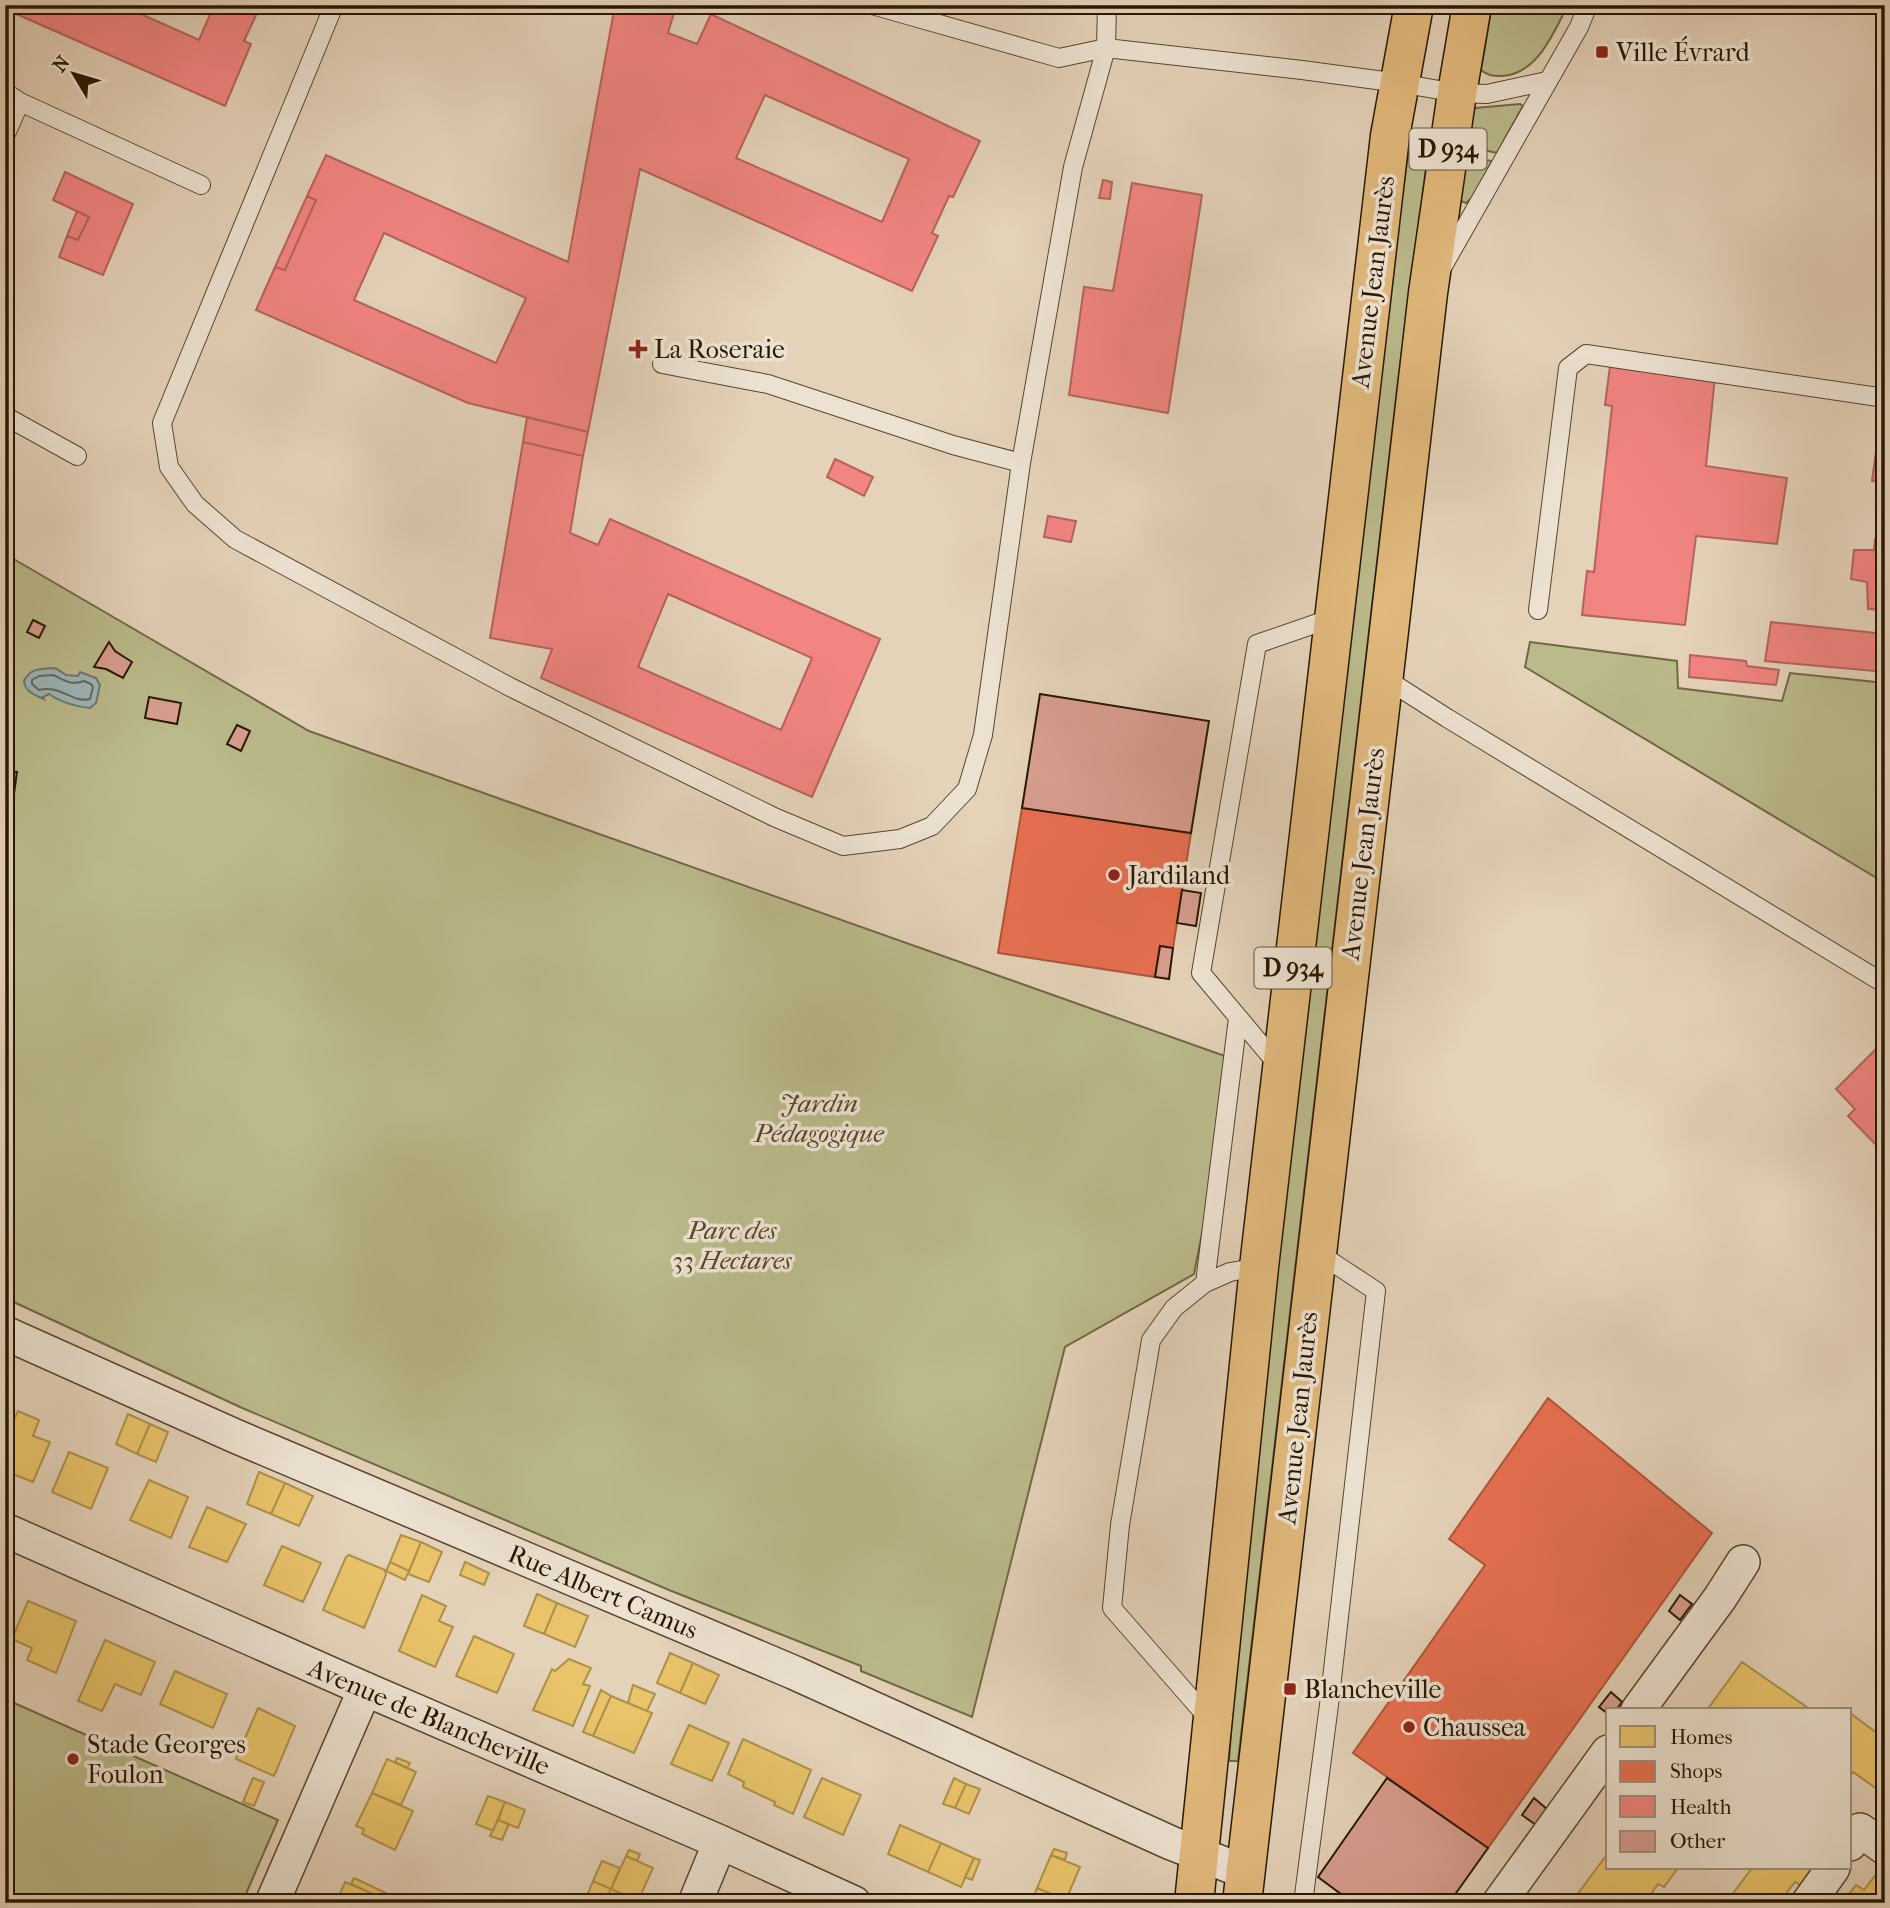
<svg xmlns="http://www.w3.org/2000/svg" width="1890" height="1908" viewBox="0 0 1890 1908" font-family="'IM FELL French Canon',serif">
<rect width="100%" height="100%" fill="#e4d2b9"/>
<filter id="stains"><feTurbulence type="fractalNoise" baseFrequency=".00286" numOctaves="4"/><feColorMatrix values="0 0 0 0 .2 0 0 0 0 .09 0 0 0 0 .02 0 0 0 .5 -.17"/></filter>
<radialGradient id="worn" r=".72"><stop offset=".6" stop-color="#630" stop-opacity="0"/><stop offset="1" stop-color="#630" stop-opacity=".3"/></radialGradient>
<path fill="#bbba8b" stroke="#726846" stroke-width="2" d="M 1492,5 L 1568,5 C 1553,33 1538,74 1502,76 C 1493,76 1488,76 1481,70 Z
M 1520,104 L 1523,106 L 1497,153 L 1467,146 L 1473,111 L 1475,108 Z
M 1409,147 L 1428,153 L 1398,381 L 1238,1761 L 1229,1761 L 1234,1691 L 1288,1159 L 1393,264 Z
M 1466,157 L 1492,161 L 1474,196 L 1466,203 L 1461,201 L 1460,198 Z
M 5,554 L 309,731 L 1236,1060 L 1194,1274 L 1065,1347 L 972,1717 L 861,1671 L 861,1666 L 669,1590 L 240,1407 L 5,1298 Z
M 1530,642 L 1677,661 L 1678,688 L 1782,701 L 1790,673 L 1885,683 L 1885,883 L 1525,667 Z
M 5,1699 L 278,1820 L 242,1903 L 5,1903 Z"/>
<path fill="#9bb5bb" stroke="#6d7671" stroke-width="2" d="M 53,668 L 57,669 L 66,675 L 78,676 L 80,672 L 96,678 L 100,685 L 96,703 L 90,708 C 77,707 60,702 49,694 L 43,697 L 44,699 C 35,695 25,692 24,681 C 30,668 41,669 53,668 Z"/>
<path fill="#e9c46a" stroke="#af904a" stroke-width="2" d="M 18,1411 L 39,1420 L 33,1436 L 50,1442 L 33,1482 L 5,1471 L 5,1432 L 7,1433 Z
M 128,1414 L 150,1424 L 137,1454 L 116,1444 Z
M 150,1424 L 168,1432 L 156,1462 L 137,1454 Z
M 69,1452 L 108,1468 L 91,1509 L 52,1492 Z
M 259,1472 L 285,1483 L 271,1514 L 247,1504 Z
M 149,1480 L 188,1497 L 171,1538 L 130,1520 Z
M 285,1483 L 313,1496 L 299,1526 L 271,1514 Z
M 207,1507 L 246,1524 L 227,1562 L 189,1547 Z
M 401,1535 L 421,1542 L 409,1571 L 390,1562 Z
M 421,1542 L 442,1552 L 429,1582 L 408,1574 Z
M 282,1546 L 321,1563 L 303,1602 L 264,1585 Z
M 349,1555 L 385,1570 L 386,1575 L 364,1628 L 323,1610 L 346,1557 Z
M 390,1562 L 409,1571 L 405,1580 L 386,1571 Z
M 465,1562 L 489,1573 L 484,1585 L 460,1575 Z
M 537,1594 L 557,1603 L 544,1634 L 524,1626 Z
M 422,1595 L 446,1606 L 439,1621 L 453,1627 L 435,1667 L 399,1651 Z
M 28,1601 L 76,1621 L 56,1673 L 27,1660 L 32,1648 L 12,1639 Z
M 557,1603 L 588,1616 L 575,1647 L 544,1634 Z
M 474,1636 L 514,1654 L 497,1693 L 456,1676 Z
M 105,1640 L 155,1662 L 141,1695 L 115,1684 L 102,1711 L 78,1701 Z
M 670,1653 L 693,1663 L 680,1693 L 657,1683 Z
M 569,1659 L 591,1668 L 583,1684 L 590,1686 L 573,1726 L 533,1710 L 552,1669 L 555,1671 Z
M 1742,1662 L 1811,1710 L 1707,1710 Z
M 693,1663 L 719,1675 L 705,1704 L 680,1693 Z
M 175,1671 L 227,1694 L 213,1728 L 160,1704 Z
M 633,1685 L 655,1694 L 647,1711 L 628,1703 Z
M 601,1690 L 611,1696 L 593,1736 L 583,1732 Z
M 611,1696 L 652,1713 L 634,1753 L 593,1736 Z
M 258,1708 L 295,1726 L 274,1776 L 236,1759 Z
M 1850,1713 L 1885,1739 L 1885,1807 L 1879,1802 L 1884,1794 L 1853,1772 L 1850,1776 Z
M 689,1725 L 729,1743 L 712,1781 L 671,1764 Z
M 743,1739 L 811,1770 L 793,1814 L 774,1805 L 775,1802 L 743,1787 L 744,1782 L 728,1774 Z
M 397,1758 L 410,1763 L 407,1768 L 395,1762 Z
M 387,1759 L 416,1772 L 401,1805 L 372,1793 Z
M 253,1778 L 264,1782 L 254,1806 L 243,1802 Z
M 822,1778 L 861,1795 L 843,1835 L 804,1817 Z
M 954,1778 L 966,1784 L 955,1808 L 943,1804 Z
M 966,1784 L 980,1789 L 969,1814 L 955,1808 Z
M 372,1793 L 413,1811 L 395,1850 L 362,1834 L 364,1829 L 356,1826 Z
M 488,1796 L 505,1802 L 493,1831 L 476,1824 Z
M 505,1802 L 525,1810 L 518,1828 L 498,1820 Z
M 498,1820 L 509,1824 L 502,1840 L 490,1836 Z
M 900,1825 L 941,1843 L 928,1872 L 888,1854 Z
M 941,1843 L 974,1858 L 961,1887 L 928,1872 Z
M 1054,1849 L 1067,1853 L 1065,1860 L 1051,1855 Z
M 629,1850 L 640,1854 L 637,1861 L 626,1856 Z
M 1608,1853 L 1608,1868 L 1678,1868 L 1664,1887 L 1658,1884 L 1645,1903 L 1571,1903 Z
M 1051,1855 L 1080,1867 L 1066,1900 L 1037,1888 Z
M 626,1856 L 653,1868 L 638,1901 L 611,1889 Z
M 974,1858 L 980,1860 L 972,1880 L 965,1877 Z
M 602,1861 L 620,1868 L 611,1889 L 593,1881 Z
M 1752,1868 L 1818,1868 L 1803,1887 L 1795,1882 L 1779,1903 L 1726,1903 Z
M 1877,1873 L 1885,1879 L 1885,1903 L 1842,1903 L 1856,1885 L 1864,1890 Z
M 354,1878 L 386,1893 L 382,1903 L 369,1903 L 373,1894 L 351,1884 Z
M 593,1881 L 611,1889 L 605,1903 L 584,1903 Z
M 345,1882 L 373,1894 L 369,1903 L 336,1903 Z
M 1037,1888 L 1066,1900 L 1065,1903 L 1031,1903 Z
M 611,1889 L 638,1901 L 637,1903 L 605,1903 Z"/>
<path fill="#e76f51" stroke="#ae5539" stroke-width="2" d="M 1022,808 L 1191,833 L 1173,948 L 1160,946 L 1155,977 L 998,953 Z
M 1548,1398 L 1712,1533 L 1488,1848 L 1353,1753 L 1485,1565 L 1449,1539 Z"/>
<path fill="#f28482" stroke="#b5635b" stroke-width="2" fill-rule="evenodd" d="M 5,5 L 121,5 L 199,40 L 214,5 L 271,5 L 268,12 L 259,9 L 244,41 L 251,44 L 225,106 L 5,9 Z
M 615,5 L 674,13 L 668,33 L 697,44 L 711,14 L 980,141 L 953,197 L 949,196 L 932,233 L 938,236 L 912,291 L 640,169 L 588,432 L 468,403 L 256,310 L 275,267 L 285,270 L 316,200 L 307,196 L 326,155 L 568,262 ZM 765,95 L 909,159 L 882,222 L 736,158 ZM 384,233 L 526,298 L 496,363 L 354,300 Z
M 1758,5 L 1781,5 L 1781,10 L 1758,9 Z
M 65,172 L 133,204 L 103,275 L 59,257 L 67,236 L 78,240 L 89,217 L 53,200 Z
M 1103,180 L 1112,182 L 1110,199 L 1099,198 Z
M 1132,183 L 1202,195 L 1168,413 L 1069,395 L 1084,287 L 1113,291 Z
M 307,196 L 316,200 L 285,270 L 275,267 Z
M 77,211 L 89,217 L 78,240 L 67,236 Z
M 1610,366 L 1715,377 L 1706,466 L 1787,478 L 1777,544 L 1696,536 L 1685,625 L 1582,615 L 1587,571 L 1594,572 L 1612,406 L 1605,405 Z
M 1882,407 L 1885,408 L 1885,483 L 1872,481 Z
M 527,417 L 588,432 L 583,456 L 523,442 Z
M 523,442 L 583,456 L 570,533 L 598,545 L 610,519 L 880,639 L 812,797 L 541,678 L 552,649 L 490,638 ZM 668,594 L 812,658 L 781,730 L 638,667 Z
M 835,459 L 873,477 L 864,496 L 827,477 Z
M 1048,516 L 1076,521 L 1071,542 L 1044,537 Z
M 1875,539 L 1885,540 L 1885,610 L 1868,609 L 1867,582 L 1851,579 L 1854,550 L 1874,550 Z
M 1771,622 L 1885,634 L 1885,672 L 1765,661 Z
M 1690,655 L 1746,661 L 1747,666 L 1779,670 L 1776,685 L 1689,677 Z
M 1885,1040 L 1885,1144 L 1879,1148 L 1848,1116 L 1855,1109 L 1836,1089 Z"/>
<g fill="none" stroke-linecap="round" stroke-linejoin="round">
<path stroke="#62665e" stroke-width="2" d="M 53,675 C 64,680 71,686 84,681 L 91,684 L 93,687 L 90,699 C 73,704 60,684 39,690 L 32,684 L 32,680 L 39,676 Z"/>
</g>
<path fill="#d89d8f" stroke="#281701" stroke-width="2" d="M 33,620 L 45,626 L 39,638 L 27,632 Z
M 109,642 L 115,651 L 132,662 L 123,678 L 106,669 L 94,667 Z
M 1040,694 L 1209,721 L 1191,833 L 1022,808 Z
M 149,697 L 181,703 L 177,724 L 145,718 Z
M 237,725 L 250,731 L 241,751 L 227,744 Z
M 5,771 L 17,772 L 14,794 L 5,793 Z
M 1182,890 L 1201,893 L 1196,926 L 1177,923 Z
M 1160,946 L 1173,948 L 1169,979 L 1155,977 Z
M 1680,1595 L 1692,1604 L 1680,1620 L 1669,1611 Z
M 1611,1692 L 1622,1702 L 1616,1710 L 1608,1710 L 1608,1714 L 1599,1707 Z
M 1387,1778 L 1488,1848 L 1449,1903 L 1353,1903 L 1318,1877 Z
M 1534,1798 L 1548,1810 L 1536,1825 L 1522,1815 Z"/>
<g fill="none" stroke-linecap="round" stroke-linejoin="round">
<defs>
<path id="service" d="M 334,5 L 162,423 L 169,467 L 195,504 L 235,539 L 510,687 L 774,817 L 843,846 L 900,839 L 932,826 L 967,789 L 983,735 L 1021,463 L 1073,167 L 1106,48 L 1107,5
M 872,5 L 1059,58 L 1106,48 L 1302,70 L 1399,83 L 1457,93 L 1487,94 L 1547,81
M 5,92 L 20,102 L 201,185
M 5,136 L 20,102
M 1443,266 L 1579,27 L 1588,5
M 662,364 L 768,384 L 953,445 L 1021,463
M 5,416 L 77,456
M 1538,610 L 1568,368 L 1586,354 L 1885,398
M 1383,677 L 1447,718 L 1885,984
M 1279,1066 L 1201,973 L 1257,644 L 1335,617
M 1205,1283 L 1238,1018
M 1209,1719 L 1112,1608 L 1120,1525 L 1151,1340 L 1174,1308 L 1205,1283 L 1230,1272 L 1259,1267
M 1303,1903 L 1329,1705 L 1376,1291 L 1332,1262 L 1316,1255"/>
<path id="minor" d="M 5,1333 L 235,1436 L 795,1673 L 1171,1843 L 1245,1872
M 5,1530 L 365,1689 L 720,1842 L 854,1903
M 1638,1710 L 1720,1598 L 1743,1562
M 1850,1844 L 1860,1830 L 1885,1848
M 272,1903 L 365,1689
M 695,1903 L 720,1842
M 1499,1903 L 1608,1752
M 1808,1903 L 1833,1868"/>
<path id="primary" d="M 1194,1903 L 1259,1267 L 1390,136 L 1414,5
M 1242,1903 L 1428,293 L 1457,93 L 1472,5"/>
</defs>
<use href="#service" stroke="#57462f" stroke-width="20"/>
<use href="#minor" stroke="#57462f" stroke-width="36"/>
<use href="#primary" stroke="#281701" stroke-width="41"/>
<use href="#service" stroke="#ede2d2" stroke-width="18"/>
<use href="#minor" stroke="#ede2d2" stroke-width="33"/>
<use href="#primary" stroke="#e2b97c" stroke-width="38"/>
</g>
<g fill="#8f2418" stroke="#ede2d2" stroke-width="2.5">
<rect x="1595" y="45" width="14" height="14" rx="3.5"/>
<path d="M634.5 338.5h7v7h7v7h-7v7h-7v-7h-7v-7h7z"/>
<circle cx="1114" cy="875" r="7"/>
<rect x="1283" y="1682" width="14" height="14" rx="3.5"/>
<circle cx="1409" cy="1727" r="7"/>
<circle cx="73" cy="1759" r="7"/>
</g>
<g text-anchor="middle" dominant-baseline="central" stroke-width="7" stroke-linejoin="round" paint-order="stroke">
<g fill="#ede2d2" stroke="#635440" stroke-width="2">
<rect x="1409.5" y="128.5" width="77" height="41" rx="5"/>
<rect x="1254.5" y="947.5" width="77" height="41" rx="5"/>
</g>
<g font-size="24" font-weight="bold" fill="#281701">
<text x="1448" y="149">D 934</text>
<text x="1293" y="968">D 934</text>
</g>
<g font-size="26" fill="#281701" stroke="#ede2d2" text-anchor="start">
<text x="1616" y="52">Ville Évrard</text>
<text x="654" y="349">La Roseraie</text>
<text x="1128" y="875">Jardiland</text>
<text x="1304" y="1689">Blancheville</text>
<text x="1423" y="1727">Chaussea</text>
<text x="87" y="1744">Stade Georges<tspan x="87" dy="30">Foulon</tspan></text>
</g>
<g font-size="26" fill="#281701" stroke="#ede2d2">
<text transform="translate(1373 282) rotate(-83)">Avenue Jean Jaurès</text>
<text transform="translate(1363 854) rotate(-83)">Avenue Jean Jaurès</text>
<text transform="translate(1298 1418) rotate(-84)">Avenue Jean Jaurès</text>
<text transform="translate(603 1592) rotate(23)">Rue Albert Camus</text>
<text transform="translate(429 1717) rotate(23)">Avenue de Blancheville</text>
</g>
<g font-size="26" font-style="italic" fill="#54482a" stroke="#ede2d2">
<text x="819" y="1103">Jardin<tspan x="819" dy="30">Pédagogique</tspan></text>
<text x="732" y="1230">Parc des<tspan x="732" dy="30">33 Hectares</tspan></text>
</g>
</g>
<rect width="1890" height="1908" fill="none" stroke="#e4d2b9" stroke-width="28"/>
<rect x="7" y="7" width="1876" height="1894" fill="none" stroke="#281701" stroke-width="3.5"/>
<rect x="14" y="14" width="1862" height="1880" fill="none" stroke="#281701" stroke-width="2"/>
<rect x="1606" y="1708" width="245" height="161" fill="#ede2d2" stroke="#9e917e" stroke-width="2"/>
<rect x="1620" y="1726" width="35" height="21" fill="#e9c46a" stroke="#9e917e" stroke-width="2"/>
<text x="1670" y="1744" font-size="21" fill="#281701">Homes</text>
<rect x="1620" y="1761" width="35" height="21" fill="#e76f51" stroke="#9e917e" stroke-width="2"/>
<text x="1670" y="1778" font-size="21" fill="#281701">Shops</text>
<rect x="1620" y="1796" width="35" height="21" fill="#f28482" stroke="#9e917e" stroke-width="2"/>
<text x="1670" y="1814" font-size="21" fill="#281701">Health</text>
<rect x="1620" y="1831" width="35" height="21" fill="#d89d8f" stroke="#9e917e" stroke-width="2"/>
<text x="1670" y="1848" font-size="21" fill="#281701">Other</text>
<g transform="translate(74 74) rotate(308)" stroke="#ede2d2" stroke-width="5" paint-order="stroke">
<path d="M0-5L12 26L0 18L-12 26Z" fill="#281701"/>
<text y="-10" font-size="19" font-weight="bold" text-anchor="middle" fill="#281701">N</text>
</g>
<rect width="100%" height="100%" filter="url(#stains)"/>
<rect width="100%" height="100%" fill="url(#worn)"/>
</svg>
